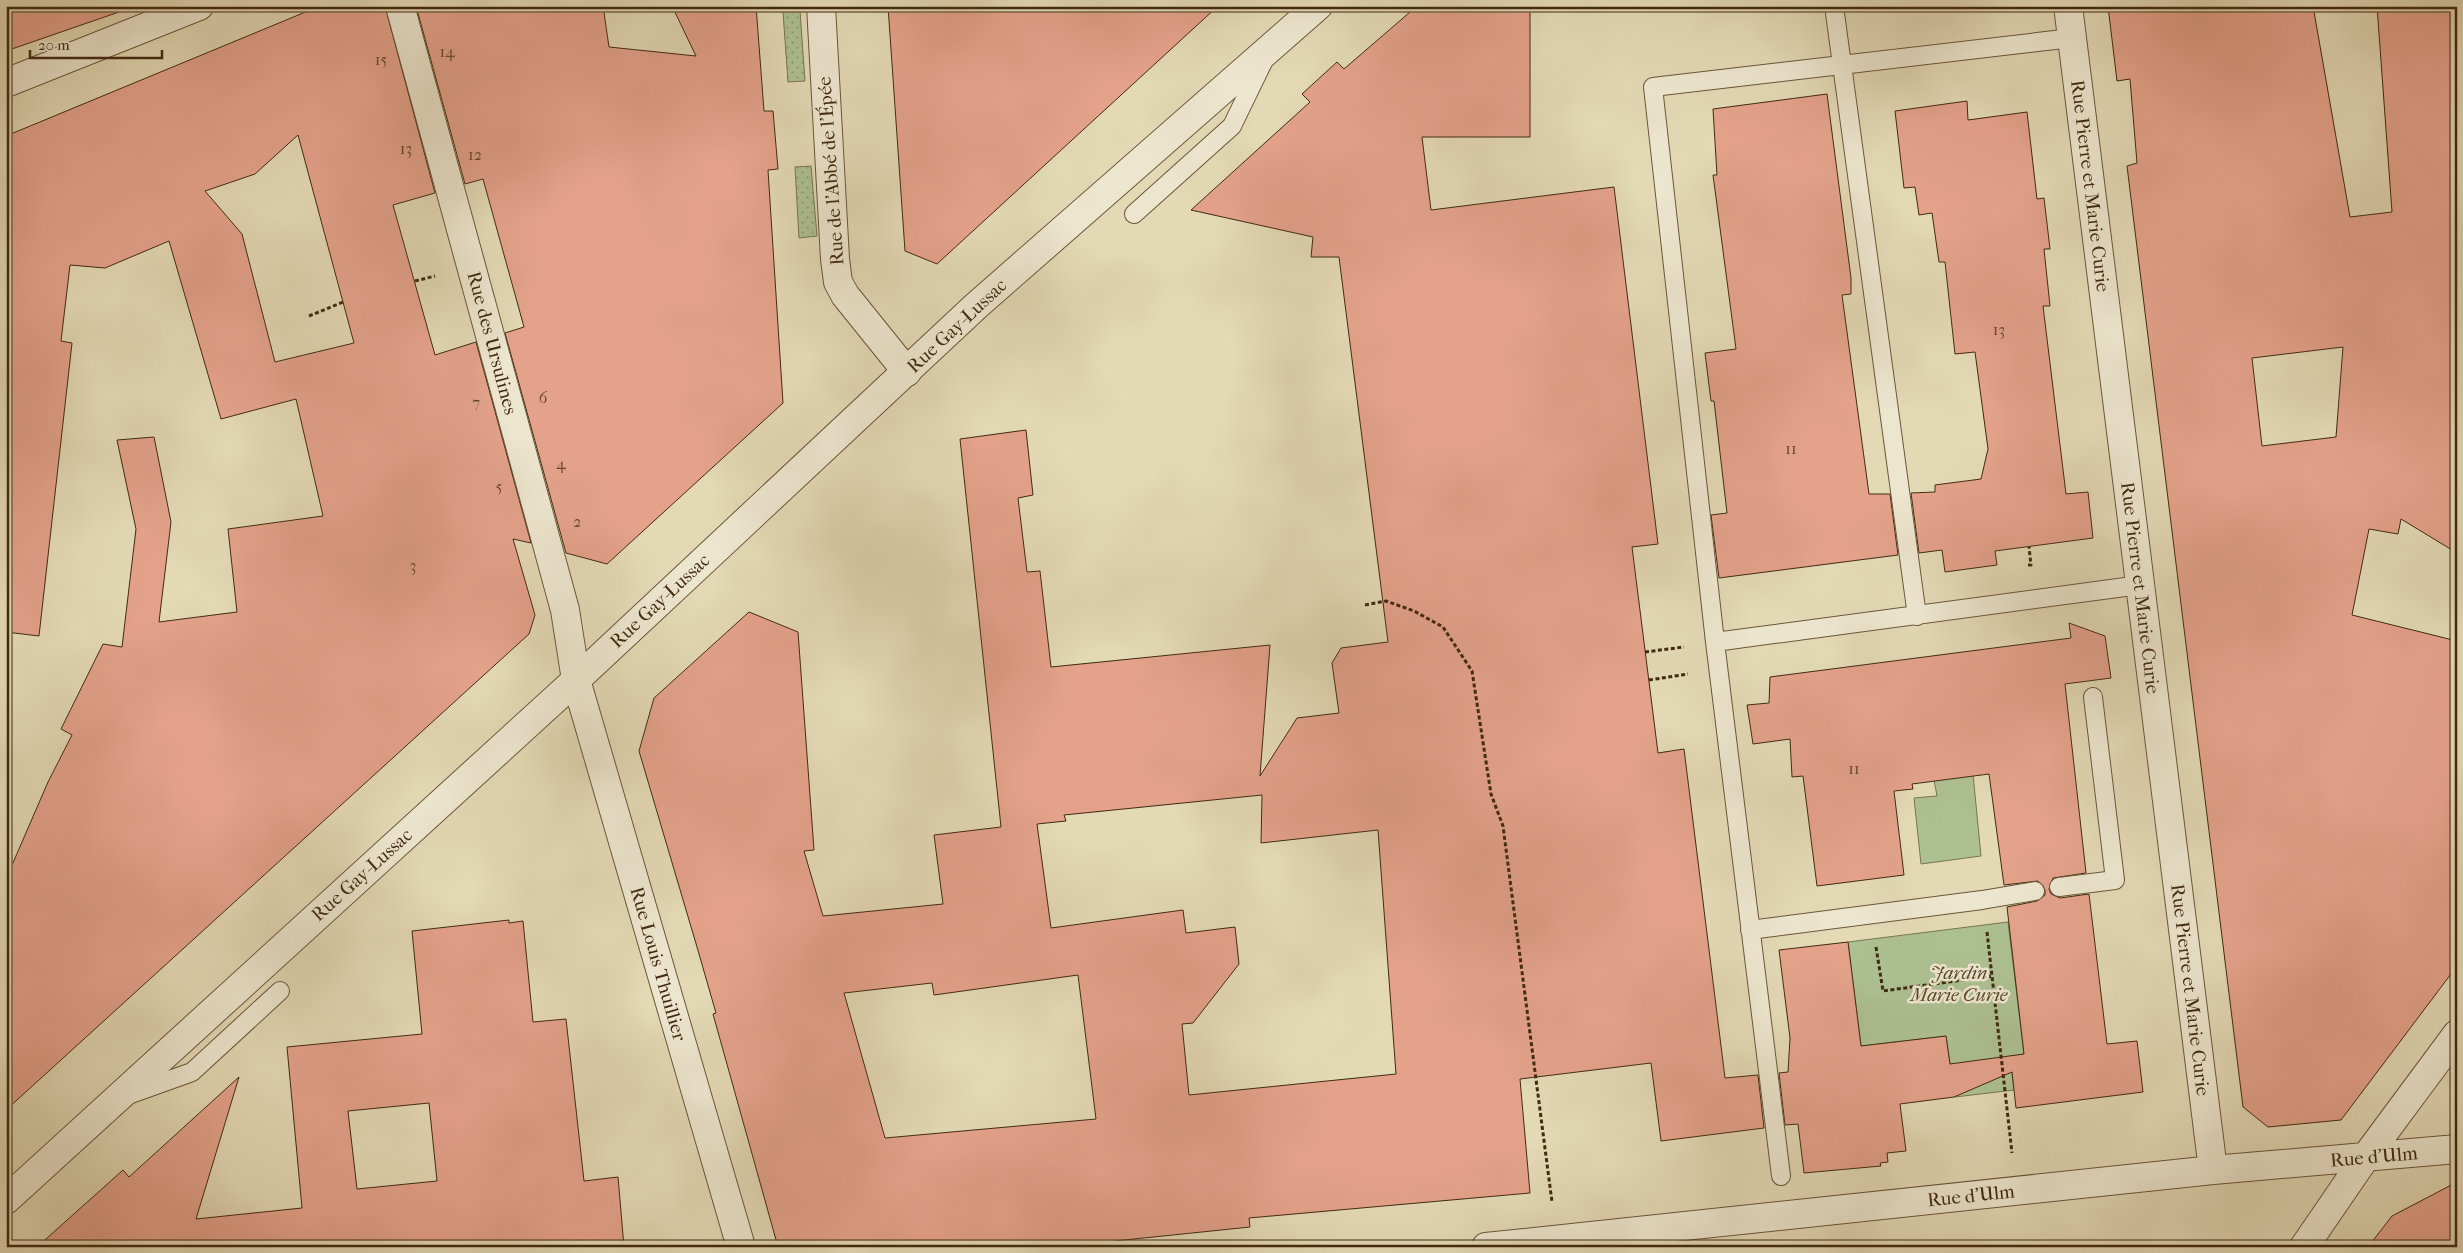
<svg xmlns="http://www.w3.org/2000/svg" width="2463" height="1253" viewBox="0 0 2463 1253" font-family="'IM FELL French Canon',serif">
<defs>
<pattern id="grass-dots" width="8" height="8" patternUnits="userSpaceOnUse" patternTransform="scale(1.25)"><rect width="8" height="8" fill="#adc092"/><path d="M2 2h.1M6 6h.1" fill="none" stroke="#8e9c76" stroke-width="1.8" stroke-linecap="round"/></pattern>
</defs>
<rect width="100%" height="100%" fill="#e3d9b5"/>
<filter id="stains"><feTurbulence type="fractalNoise" baseFrequency=".004" numOctaves="4"/><feColorMatrix values="0 0 0 0 .2 0 0 0 0 .09 0 0 0 0 .02 0 0 0 .5 -.17"/></filter>
<radialGradient id="worn" r=".72"><stop offset=".6" stop-color="#630" stop-opacity="0"/><stop offset="1" stop-color="#630" stop-opacity=".3"/></radialGradient>
<path fill="url(#grass-dots)" stroke="#777552" d="M 800,11 L 805,81 L 788,82 L 783,12 Z
M 811,166 L 817,236 L 799,238 L 795,167 Z"/>
<path fill="#adc092" stroke="#777552" d="M 1972,764 L 1981,856 L 1921,864 L 1914,798 L 1937,796 L 1932,769 Z
M 2008,922 L 2024,1054 L 2010,1056 L 2014,1090 L 1955,1097 L 1946,1036 L 1861,1046 L 1848,942 Z"/>
<path fill="#e4a28b" stroke="#412a11" fill-rule="evenodd" d="M 6,6 L 118,6 L 119,12 L 6,51 Z
M 320,6 L 385,6 L 435,193 L 393,205 L 435,355 L 476,342 L 531,543 L 513,539 L 535,615 L 529,634 L 6,1110 L 6,879 L 48,782 L 72,735 L 61,729 L 103,644 L 122,647 L 136,529 L 117,440 L 154,437 L 171,522 L 159,622 L 237,612 L 228,529 L 323,516 L 296,399 L 221,419 L 169,241 L 105,268 L 70,265 L 61,341 L 72,343 L 39,636 L 6,632 L 6,136 ZM 298,135 L 354,343 L 275,362 L 242,234 L 205,191 L 255,174 Z
M 416,6 L 603,6 L 609,47 L 696,56 L 672,6 L 756,6 L 764,111 L 773,111 L 778,169 L 768,170 L 783,403 L 607,564 L 566,553 L 505,333 L 524,327 L 483,179 L 465,184 Z
M 888,6 L 1218,6 L 937,264 L 905,251 Z
M 1417,6 L 1530,6 L 1530,137 L 1422,137 L 1431,210 L 1614,187 L 1658,544 L 1632,547 L 1658,753 L 1684,749 L 1725,1078 L 1758,1075 L 1764,1128 L 1661,1141 L 1651,1063 L 1520,1079 L 1530,1193 L 1249,1218 L 1250,1227 L 1057,1247 L 778,1247 L 713,1014 L 716,1013 L 697,947 L 639,751 L 654,698 L 749,612 L 798,632 L 814,850 L 804,851 L 823,916 L 943,904 L 934,835 L 1001,827 L 960,439 L 1026,430 L 1033,495 L 1018,498 L 1027,572 L 1040,571 L 1051,667 L 1270,645 L 1260,776 L 1297,718 L 1339,713 L 1332,663 L 1341,648 L 1388,642 L 1339,257 L 1311,257 L 1313,237 L 1191,210 L 1310,102 L 1302,94 L 1337,62 L 1344,69 ZM 1262,795 L 1261,843 L 1378,830 L 1396,1074 L 1189,1095 L 1182,1024 L 1193,1023 L 1239,964 L 1235,927 L 1186,933 L 1183,910 L 1051,928 L 1037,824 L 1066,821 L 1064,815 ZM 1078,975 L 1096,1119 L 885,1138 L 844,993 L 932,983 L 934,995 Z
M 2108,6 L 2313,6 L 2350,217 L 2392,212 L 2377,6 L 2457,6 L 2457,553 L 2401,519 L 2398,534 L 2369,529 L 2352,615 L 2457,641 L 2457,966 L 2341,1120 L 2268,1127 L 2243,1107 L 2127,166 L 2137,163 L 2130,79 L 2117,81 ZM 2343,347 L 2336,437 L 2262,446 L 2252,358 Z
M 1827,94 L 1851,278 L 1851,294 L 1842,295 L 1869,494 L 1890,494 L 1898,555 L 1719,578 L 1711,515 L 1727,513 L 1714,401 L 1711,401 L 1705,353 L 1736,349 L 1713,175 L 1717,175 L 1713,109 Z
M 1967,101 L 1968,120 L 2027,112 L 2037,199 L 2044,198 L 2050,249 L 2044,249 L 2050,306 L 2043,306 L 2066,494 L 2088,492 L 2093,538 L 1995,551 L 1997,565 L 1945,572 L 1942,550 L 1919,553 L 1911,493 L 1935,492 L 1935,485 L 1981,479 L 1988,449 L 1975,352 L 1955,354 L 1945,262 L 1939,262 L 1932,213 L 1919,215 L 1915,187 L 1904,188 L 1895,111 Z
M 2069,623 L 2105,636 L 2111,678 L 2065,684 L 2086,873 L 2053,878 L 2049,889 L 2051,894 L 2060,898 L 2089,894 L 2107,1044 L 2137,1041 L 2143,1092 L 2016,1108 L 2012,1072 L 1954,1097 L 1900,1104 L 1906,1151 L 1887,1153 L 1888,1162 L 1880,1163 L 1881,1166 L 1804,1173 L 1798,1124 L 1785,1125 L 1779,1073 L 1788,1072 L 1790,1038 L 1779,950 L 1848,942 L 1861,1046 L 1946,1036 L 1950,1064 L 2024,1054 L 2007,907 L 2037,901 L 2045,895 L 2045,890 L 2038,881 L 2004,885 L 1989,774 L 1912,784 L 1913,789 L 1894,791 L 1904,875 L 1817,886 L 1803,776 L 1792,777 L 1790,739 L 1753,744 L 1747,705 L 1769,703 L 1770,677 L 2071,638 Z
M 509,920 L 509,923 L 523,921 L 533,1022 L 566,1019 L 584,1181 L 618,1177 L 624,1247 L 37,1247 L 123,1170 L 129,1177 L 239,1077 L 196,1219 L 302,1208 L 287,1047 L 422,1034 L 412,931 ZM 429,1103 L 437,1181 L 357,1189 L 348,1111 Z
M 2457,1182 L 2457,1247 L 2368,1247 L 2392,1216 Z"/>
<g fill="none" stroke-linecap="round" stroke-linejoin="round">
<defs>
<path id="service" d="M 1834,6 L 1917,616
M 1134,214 L 1232,126 L 1265,58
M 1715,642 L 2140,585
M 2059,887 L 2115,880 L 2093,697
M 1750,930 L 1982,900 L 2035,891
M 128,1095 L 192,1072 L 280,991
M 1781,1176 L 1715,642 L 1653,87 L 2072,38"/>
<path id="minor" d="M 400,6 L 565,610 L 576,680 L 741,1247
M 821,6 L 835,259 L 838,282 L 845,295 L 907,372
M 2068,6 L 2213,1170
M 6,83 L 199,6
M 1486,1247 L 2213,1170 L 2457,1149
M 2304,1247 L 2365,1158 L 2457,1034"/>
<path id="tertiary" d="M 6,1200 L 576,680 L 976,306 L 1318,6"/>
</defs>
<use href="#service" stroke="#6a563a" stroke-width="20"/>
<use href="#minor" stroke="#6a563a" stroke-width="30"/>
<use href="#tertiary" stroke="#6a563a" stroke-width="30"/>
<path stroke="#412a11" stroke-width="3" stroke-dasharray="4 2.5" stroke-linecap="butt" d="M 415,281 L 435,276
M 309,316 L 343,302
M 2028,565 L 2031,565 L 2029,547
M 1365,605 L 1386,601 L 1414,611 L 1443,627 L 1472,671 L 1491,794 L 1503,826 L 1552,1202
M 1645,652 L 1684,647
M 1649,680 L 1688,674
M 1987,932 L 2012,1153
M 1876,947 L 1883,991 L 1992,976"/>
<use href="#service" stroke="#ede6cf" stroke-width="18"/>
<use href="#minor" stroke="#ede6cf" stroke-width="28"/>
<use href="#tertiary" stroke="#ede6cf" stroke-width="28"/>
</g>
<g text-anchor="middle" dominant-baseline="central" stroke-width="5" stroke-linejoin="round" paint-order="stroke">
<g font-size="16" fill="#6a4830">
<text x="447" y="51">14</text>
<text x="381" y="59">15</text>
<text x="406" y="148">13</text>
<text x="475" y="154">12</text>
<text x="1999" y="329">13</text>
<text x="543" y="397">6</text>
<text x="476" y="402">7</text>
<text x="1791" y="448">11</text>
<text x="561" y="463">4</text>
<text x="499" y="486">5</text>
<text x="577" y="521">2</text>
<text x="413" y="565">3</text>
<text x="1854" y="768">11</text>
</g>
<g font-size="19" fill="#412a11" stroke="#ede6cf">
<text transform="translate(831 171) rotate(-94)">Rue de l'Abbé de l'Épée</text>
<text transform="translate(2090 186) rotate(83)">Rue Pierre et Marie Curie</text>
<text transform="translate(957 326) rotate(-43)">Rue Gay-Lussac</text>
<text transform="translate(492 343) rotate(75)">Rue des Ursulines</text>
<text transform="translate(2140 588) rotate(83)">Rue Pierre et Marie Curie</text>
<text transform="translate(660 601) rotate(-43)">Rue Gay-Lussac</text>
<text transform="translate(362 875) rotate(-42)">Rue Gay-Lussac</text>
<text transform="translate(658 964) rotate(74)">Rue Louis Thuillier</text>
<text transform="translate(2190 990) rotate(83)">Rue Pierre et Marie Curie</text>
<text transform="translate(2374 1157) rotate(-5)">Rue d'Ulm</text>
<text transform="translate(1971 1196) rotate(-6)">Rue d'Ulm</text>
</g>
<g font-size="19" font-style="italic" fill="#57482b" stroke="#ede6cf">
<text x="1959" y="973">Jardin<tspan x="1959" dy="22">Marie Curie</tspan></text>
</g>
</g>
<rect width="2463" height="1253" fill="none" stroke="#e3d9b5" stroke-width="25"/>
<rect x="8" y="8" width="2448" height="1238" fill="none" stroke="#412a11" stroke-width="2.5"/>
<rect x="12" y="12" width="2438" height="1228" fill="none" stroke="#412a11"/>
<path d="M30 50v8h132v-8" fill="none" stroke="#412a11" stroke-width="2.5"/>
<text x="38" y="50" font-size="15" fill="#412a11" stroke="#ede6cf" stroke-width="4" paint-order="stroke">20 m</text>
<rect width="100%" height="100%" filter="url(#stains)"/>
<rect width="100%" height="100%" fill="url(#worn)"/>
</svg>
